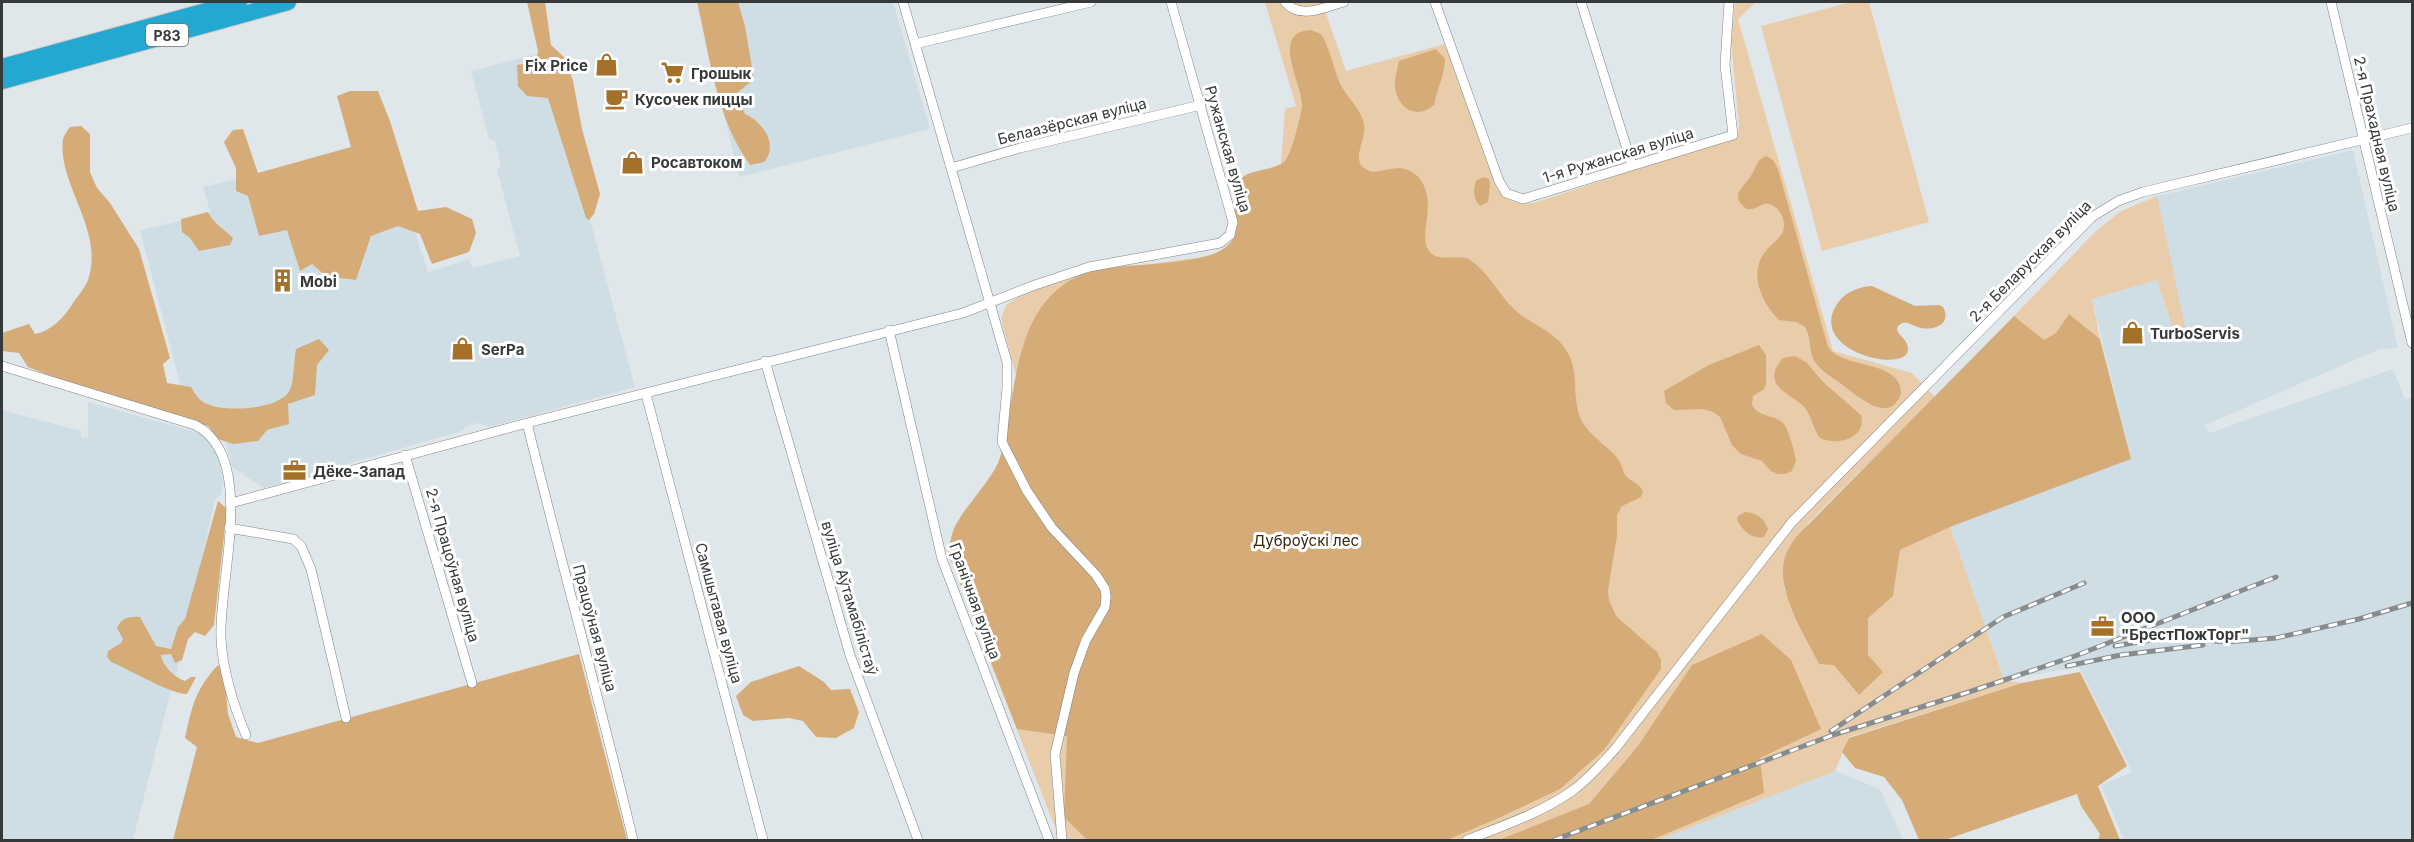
<svg xmlns="http://www.w3.org/2000/svg" width="2414" height="842" viewBox="0 0 2414 842" font-family="Inter,sans-serif">
<rect width="100%" height="100%" fill="#e0e7ea"/>
<path fill="#cfdee5" d="M 697,2 L 893,2 L 930,129 L 739,177 Z
M 537,54 L 592,227 L 635,387 L 490,427 L 478,423 L 467,426 L 462,431 L 264,488 L 232,467 L 220,416 L 185,403 L 140,230 L 211,214 L 203,187 L 386,142 L 428,272 L 469,259 L 472,268 L 520,256 L 497,170 L 501,166 L 495,141 L 489,139 L 471,71 Z
M 2353,150 L 2398,348 L 2380,349 L 2205,425 L 2209,433 L 2393,369 L 2405,399 L 2412,397 L 2412,840 L 2124,840 L 2101,785 L 2132,772 L 2079,667 L 2004,680 L 1950,527 L 2131,459 L 2092,299 L 2157,280 L 2174,334 L 2157,196 Z
M 88,402 L 203,434 L 211,443 L 218,456 L 223,481 L 222,494 L 215,499 L 173,689 L 170,694 L 133,840 L 2,840 L 2,410 L 81,431 L 81,437 L 88,438 Z
M 1835,771 L 1880,789 L 1903,840 L 1658,840 Z"/>
<path fill="#e9ccaa" d="M 1265,2 L 1322,2 L 1346,71 L 1445,44 L 1496,187 C 1506,203 1519,206 1537,202 L 1738,136 L 1739,125 L 1731,42 L 1735,2 L 1756,2 L 1738,19 L 1833,351 L 1912,373 L 1935,397 L 1808,523 L 1784,588 L 1819,664 L 1834,664 L 1859,695 L 1868,656 L 1868,617 L 1893,596 L 1900,550 L 1950,527 L 2004,680 L 2022,683 L 1849,737 L 1835,771 L 1658,840 L 1060,840 L 948,553 L 954,527 L 999,463 L 1017,379 L 1001,319 L 1006,305 L 1026,292 L 1084,273 L 1209,256 L 1220,251 L 1231,242 L 1236,230 L 1234,198 L 1238,182 L 1245,176 L 1281,164 L 1285,109 L 1296,106 Z
M 1851,2 L 1869,2 L 1929,222 L 1822,251 L 1761,26 Z
M 2157,196 L 2186,331 L 2175,335 L 2157,280 L 2092,299 L 2100,339 L 2069,314 L 2056,333 L 2044,340 L 2014,316 L 2097,230 L 2121,211 Z"/>
<path fill="#d5ab78" d="M 527,2 L 545,2 L 551,45 L 565,58 L 573,81 L 582,129 L 600,194 L 594,214 L 589,220 L 586,218 L 548,98 L 527,96 L 518,86 L 517,65 L 532,62 L 537,57 L 538,51 Z
M 697,2 L 738,2 L 745,26 L 754,79 L 736,94 L 735,105 L 742,107 L 745,114 C 763,122 779,145 764,162 L 750,165 C 716,118 710,57 697,2 Z
M 1311,30 L 1321,34 L 1324,39 C 1331,54 1334,69 1340,84 C 1347,97 1361,109 1364,124 C 1368,140 1345,165 1373,172 C 1382,171 1392,168 1400,168 C 1408,169 1415,173 1420,179 C 1439,206 1415,238 1431,253 C 1443,264 1460,251 1473,262 C 1490,275 1500,296 1515,310 C 1534,327 1559,332 1570,357 C 1579,378 1571,402 1583,423 C 1592,438 1608,446 1618,459 C 1622,464 1622,471 1626,476 C 1631,482 1639,483 1643,491 L 1641,497 L 1622,506 L 1617,515 L 1617,536 L 1608,590 L 1609,600 L 1616,616 L 1657,652 L 1661,660 L 1661,669 L 1604,750 L 1560,789 L 1503,816 L 1447,840 L 1087,840 L 1064,817 L 1067,736 L 1017,729 L 948,553 C 950,545 951,534 955,527 C 966,504 988,486 998,463 C 1003,453 1004,439 1006,428 C 1018,371 1020,300 1083,274 C 1116,260 1211,270 1231,242 C 1244,225 1228,203 1236,185 C 1245,167 1271,173 1284,162 C 1291,156 1301,116 1302,106 C 1303,85 1269,32 1311,30 Z
M 1436,49 L 1445,59 C 1445,74 1437,89 1434,105 C 1416,121 1396,107 1395,85 C 1394,77 1398,69 1399,61 Z
M 350,91 L 378,91 L 390,121 L 418,211 L 446,207 L 472,219 L 476,233 L 469,252 L 432,264 L 420,234 L 398,226 L 371,236 L 356,280 L 326,276 L 312,264 L 300,271 L 287,230 L 259,236 L 248,196 L 236,191 L 236,168 L 224,142 L 233,130 L 243,129 L 258,173 L 351,147 L 337,96 Z
M 81,126 L 90,134 L 90,172 L 97,188 L 110,203 L 139,249 L 170,358 L 163,364 L 167,383 L 191,387 C 194,392 198,399 203,402 C 220,413 279,411 290,390 C 294,382 294,359 296,349 L 319,339 L 329,350 L 317,365 L 315,395 L 288,404 L 289,424 L 267,430 L 258,441 L 233,444 L 218,439 L 208,426 L 79,387 L 28,367 L 19,353 L 2,351 L 2,333 L 29,324 L 35,334 C 51,331 64,318 73,303 C 78,296 85,288 88,280 C 105,229 57,185 63,139 C 64,135 67,131 70,127 Z
M 1766,156 L 1773,160 L 1778,169 L 1828,347 C 1843,370 1902,359 1901,394 C 1889,425 1859,397 1844,386 C 1835,379 1822,372 1815,362 C 1808,351 1812,338 1805,327 L 1796,322 L 1779,320 C 1762,303 1748,274 1765,252 C 1770,245 1780,239 1783,231 C 1787,221 1779,206 1769,204 C 1761,202 1756,211 1747,209 C 1727,195 1745,187 1752,174 C 1757,166 1756,160 1766,156 Z
M 1483,177 L 1489,179 L 1490,185 L 1488,202 L 1480,206 C 1473,199 1473,190 1476,181 Z
M 208,212 C 215,225 223,228 233,238 L 230,245 L 199,251 L 190,238 L 182,232 L 181,219 Z
M 1872,286 L 1915,306 L 1939,305 L 1943,307 C 1952,323 1935,331 1921,328 C 1916,327 1912,324 1907,323 C 1902,322 1902,323 1898,326 L 1897,330 C 1900,337 1908,340 1908,349 C 1909,375 1806,352 1837,304 C 1845,292 1858,287 1872,286 Z
M 2069,314 L 2100,339 L 2131,459 L 1950,527 L 1900,550 L 1893,596 L 1868,618 L 1868,655 L 1883,672 L 1859,695 L 1834,665 L 1819,664 C 1805,635 1773,588 1786,554 C 1788,549 1792,543 1795,538 L 2014,316 L 2044,340 L 2056,333 Z
M 1759,345 L 1766,355 L 1766,384 L 1764,389 L 1753,396 L 1752,405 C 1759,418 1775,414 1784,424 C 1788,429 1795,453 1796,460 L 1792,471 L 1785,474 L 1778,474 L 1771,471 L 1762,461 L 1741,454 L 1732,445 L 1720,417 L 1713,412 L 1703,409 L 1674,410 L 1666,403 L 1664,391 L 1709,365 Z
M 1795,356 L 1806,362 L 1823,382 L 1861,415 C 1867,439 1837,446 1820,438 C 1813,429 1812,417 1805,408 C 1793,393 1758,387 1783,358 Z
M 218,501 L 227,509 L 214,625 L 205,636 L 195,632 L 188,639 L 182,660 L 175,663 L 171,654 L 161,655 C 162,665 175,678 185,681 L 191,677 L 196,677 L 187,694 C 173,695 128,669 111,662 L 107,657 L 108,651 L 121,643 L 123,639 L 117,628 C 121,618 129,616 140,617 L 156,646 L 171,649 L 178,627 L 185,619 Z
M 1745,512 C 1757,513 1764,518 1768,529 L 1764,537 C 1753,540 1741,530 1737,519 L 1738,516 Z
M 1762,634 L 1791,660 L 1821,729 L 1760,758 L 1764,793 L 1651,840 L 1499,840 L 1589,804 L 1638,746 L 1692,665 Z
M 579,654 L 627,840 L 173,840 L 197,747 L 185,738 C 192,706 195,690 218,665 L 224,673 L 228,714 L 236,737 L 258,743 Z
M 799,666 L 824,682 L 831,690 L 850,689 L 859,712 L 854,728 L 836,738 L 816,737 L 803,721 L 789,718 L 753,721 L 743,715 L 736,696 L 751,682 Z
M 2080,672 L 2127,766 L 2098,786 L 2120,840 L 2098,840 L 2100,834 L 2081,806 L 2077,794 L 1945,840 L 1919,840 L 1902,800 L 1884,777 L 1855,768 L 1842,752 L 1849,738 L 2022,683 Z"/>
<g fill="none" stroke-linecap="round" stroke-linejoin="round">
<defs>
<path id="street" d="M 903,2 L 1007,362 L 1007,388 L 1002,442 L 1027,491 L 1052,528 L 1096,575 L 1105,589 L 1106,597 L 1105,607 L 1086,640 L 1074,673 L 1055,754 L 1062,840
M 1285,2 C 1300,20 1325,7 1344,2
M 1435,2 L 1499,181 L 1506,193 L 1523,199 L 1733,135 L 1725,65 L 1729,2
M 1581,2 L 1632,165
M 2331,2 L 2412,343
M 915,44 L 1091,2
M 951,168 L 1020,148 L 1201,105
M 889,330 L 942,559 L 1049,840
M 765,361 L 850,655 L 918,840
M 2,366 L 195,425 C 258,456 218,582 221,638 C 222,668 234,707 246,735
M 646,394 L 763,840
M 527,423 C 561,562 600,701 633,840
M 405,455 L 472,683
M 231,503 L 527,423 L 963,313 L 1035,285 L 1089,267 L 1220,243 L 1230,235 L 1233,222 L 1171,2
M 229,528 L 293,539 L 301,546 L 311,569 L 346,718
M 1467,840 C 1502,826 1541,813 1572,791 C 1589,779 1602,763 1615,749 L 1792,522 L 2092,217 L 2118,201 L 2143,192 L 2412,128"/>
<path id="highway" d="M 2,67 L 239,2
M 2,81 L 288,2"/>
</defs>
<use href="#street" stroke="#7e8487" stroke-width="10"/>
<use href="#highway" stroke="#c3c4c4" stroke-width="18"/>
<use href="#street" stroke="#fff" stroke-width="9"/>
<use href="#highway" stroke="#23a8d2" stroke-width="16"/>
<defs>
<path id="rail" d="M 2115,646 L 2168,637 L 2227,642 L 2276,638 L 2359,619 L 2412,603
M 2067,666 L 2121,655 L 2203,645
M 1831,731 L 2003,617 L 2084,583
M 1554,840 L 1833,735 L 1972,691 L 2075,656 L 2276,577"/>
</defs>
<use href="#rail" stroke="#878c8e" stroke-width="5"/>
<use href="#rail" stroke="#fff" stroke-width="3" stroke-dasharray="9" stroke-linecap="butt"/>
</g>
<defs>
<symbol id="shop-bare" viewBox="-9 -9 18 18"><path d="M-5-2.5h2.3a2.7 3.5 0 0 1 5.4 0H5L5.5 6h-11ZM-1.5-2.5h3a1.5 2.3 0 0 0-3 0Z" fill="#a57129" stroke="#fff" stroke-width="2.5" paint-order="stroke"/></symbol>
<symbol id="supermarket-bare" viewBox="-9 -9 18 18"><path d="M-6-5.5h2.5l.6 2H6L4.5 2H-2.5L-4.4-4H-6ZM-1.5 3.2a1.3 1.3 0 1 0 .1 0ZM3 3.2a1.3 1.3 0 1 0 .1 0Z" fill="#a57129" stroke="#fff" stroke-width="2.5" paint-order="stroke"/></symbol>
<symbol id="cafe-bare" viewBox="-9 -9 18 18"><path d="M-5.5-4.5H6V0H3Q3 3.5 0 3.5H-2.5Q-5.5 3.5-5.5 0ZM3-3.2v2h1.7v-2ZM-6 4.5H4V6H-6Z" fill="#a57129" stroke="#fff" stroke-width="2.5" paint-order="stroke"/></symbol>
<symbol id="building-bare" viewBox="-9 -9 18 18"><path d="M-4-6H4V6H1V3H-1V6H-4ZM-2.5-4.3h1.7v1.8h-1.7ZM.8-4.3h1.7v1.8H.8ZM-2.5-1h1.7V.8h-1.7ZM.8-1h1.7V.8H.8Z" fill="#a57129" stroke="#fff" stroke-width="2.5" paint-order="stroke"/></symbol>
<symbol id="office-bare" viewBox="-9 -9 18 18"><path d="M-6-3h4V-5.5h4V-3h4V5H-6ZM-1-4.5V-3h2v-1.5ZM-6 0V1H6V0Z" fill="#a57129" stroke="#fff" stroke-width="2.5" paint-order="stroke"/></symbol>
</defs>
<g fill-rule="evenodd">
<use href="#shop-bare" x="590" y="48" width="33" height="33"/>
<use href="#supermarket-bare" x="656" y="56" width="33" height="33"/>
<use href="#cafe-bare" x="600" y="82" width="33" height="33"/>
<use href="#shop-bare" x="616" y="146" width="33" height="33"/>
<use href="#building-bare" x="266" y="264" width="33" height="33"/>
<use href="#shop-bare" x="2116" y="316" width="33" height="33"/>
<use href="#shop-bare" x="446" y="332" width="33" height="33"/>
<use href="#office-bare" x="278" y="454" width="33" height="33"/>
<use href="#office-bare" x="2086" y="610" width="33" height="33"/>
</g>
<g text-anchor="middle" dominant-baseline="central" stroke-width="6" stroke-linejoin="round" paint-order="stroke">
<rect fill="#fff" stroke="#727475" stroke-width="1.5" x="146" y="24" width="42" height="22" rx="4.5"/>
<g font-size="14" font-weight="bold" fill="#36393a">
<text x="167" y="35">Р83</text>
</g>
<g font-size="15" font-weight="bold" fill="#36393a" stroke="#fff" text-anchor="start">
<text x="588" y="65" text-anchor="end">Fix Price</text>
<text x="691" y="73">Грошык</text>
<text x="635" y="99">Кусочек пиццы</text>
<text x="651" y="162">Росавтоком</text>
<text x="300" y="281">Mobi</text>
<text x="2150" y="333">TurboServis</text>
<text x="481" y="349">SerPa</text>
<text x="313" y="471">Дёке-Запад</text>
<text x="2121" y="617">ООО<tspan x="2121" dy="17">"БрестПожТорг"</tspan></text>
</g>
<g font-size="15" fill="#36393a" stroke="#fff">
<text transform="translate(1072 121) rotate(-14)">Белаазёрская вуліца</text>
<text transform="translate(2377 134) rotate(77)">2-я Прахадная вуліца</text>
<text transform="translate(1228 149) rotate(74)">Ружанская вуліца</text>
<text transform="translate(1618 155) rotate(-17)">1-я Ружанская вуліца</text>
<text transform="translate(2030 261) rotate(-45)">2-я Беларуская вуліца</text>
<text transform="translate(453 565) rotate(74)">2-я Працоўная вуліца</text>
<text transform="translate(850 598) rotate(73)">вуліца Аўтамабілістаў</text>
<text transform="translate(975 601) rotate(70)">Гранічная вуліца</text>
<text transform="translate(719 613) rotate(75)">Самшытавая вуліца</text>
<text transform="translate(595 628) rotate(75)">Працоўная вуліца</text>
</g>
<g font-size="15" fill="#37250e" stroke="#fff">
<text x="1306" y="540">Дуброўскі лес</text>
</g>
</g>
<rect width="2414" height="842" fill="none" stroke="#36393a" stroke-width="6"/>
</svg>
